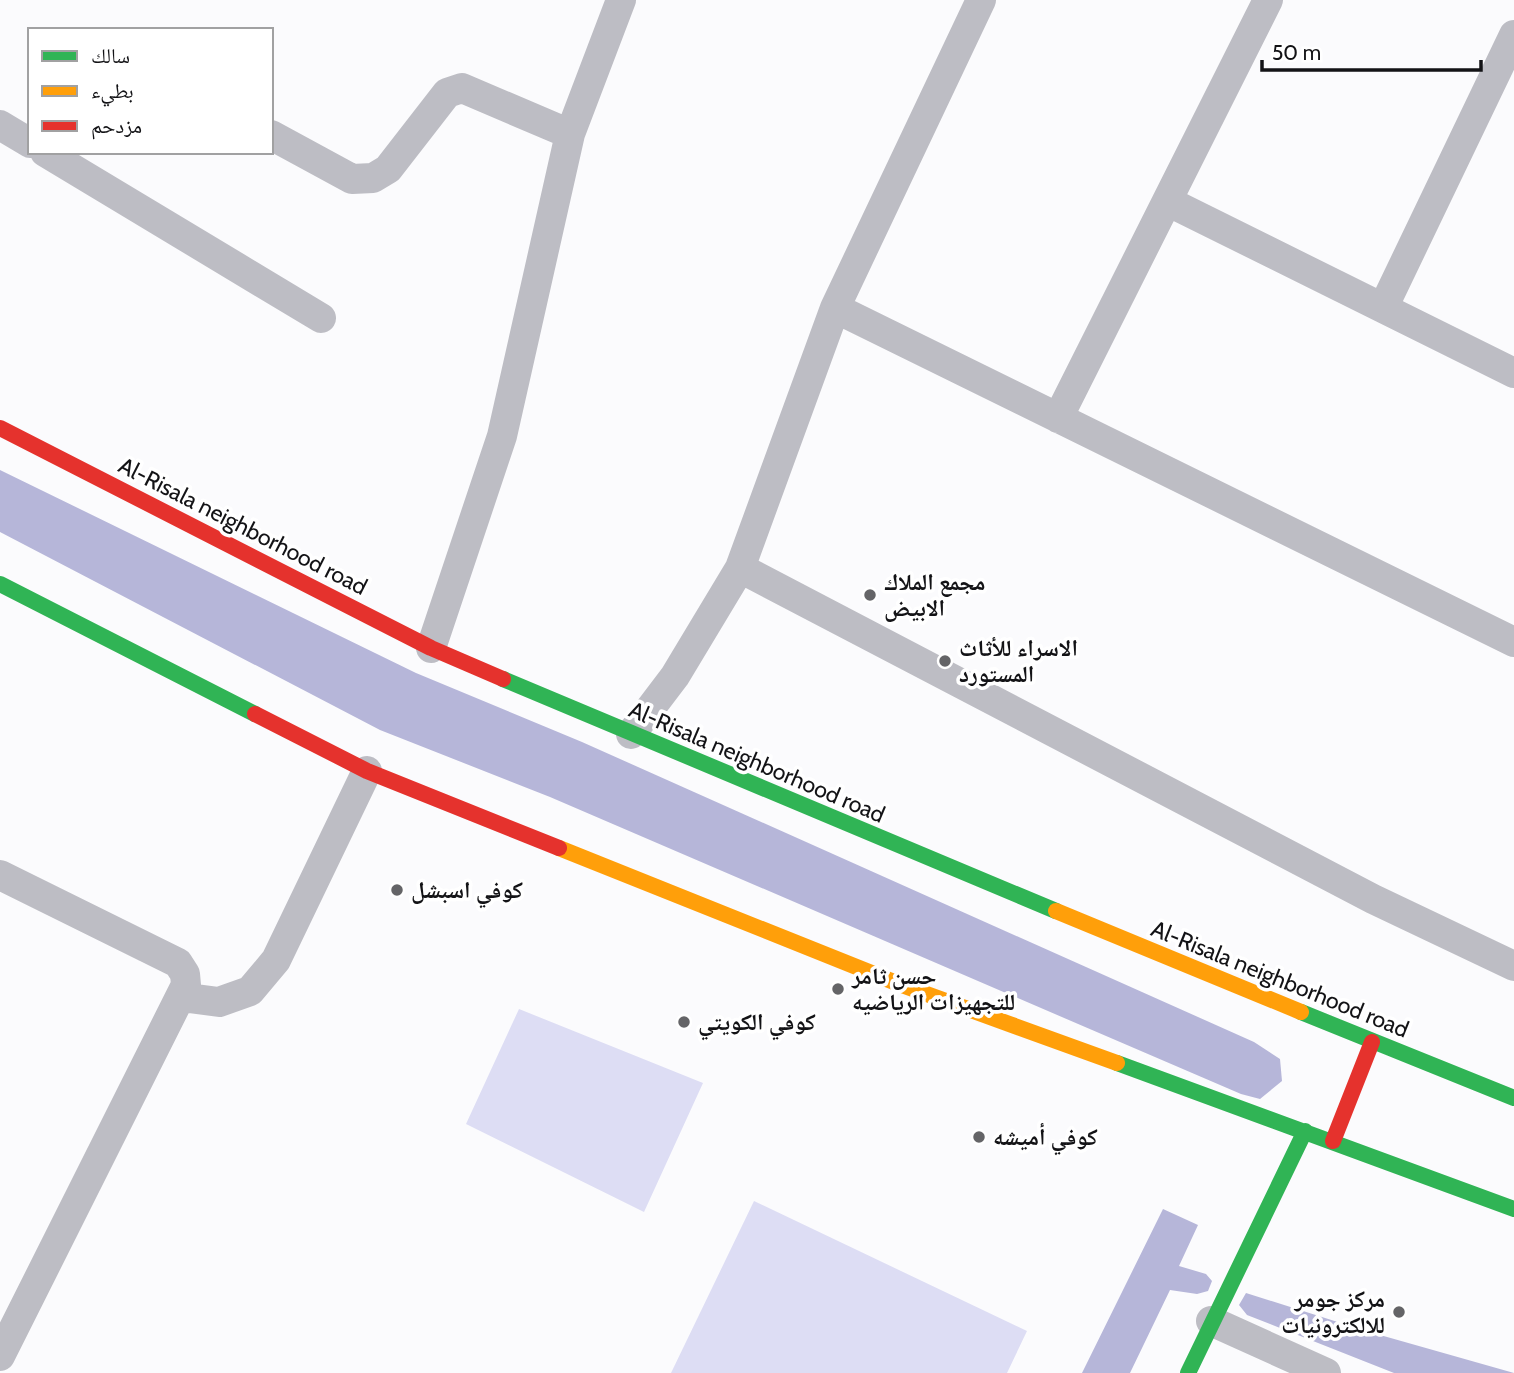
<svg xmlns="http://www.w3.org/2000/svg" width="1514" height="1373" viewBox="0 0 1514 1373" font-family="Cabin,'Noto Naskh Arabic',sans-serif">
<rect width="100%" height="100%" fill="#fbfbfd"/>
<path fill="#ddddf4" d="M 519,1009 L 703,1083 L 644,1212 L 466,1124 Z
M 754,1201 L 1027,1331 L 1007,1373 L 671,1373 Z"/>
<path fill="#b6b6d9" d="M 0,470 L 416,673 L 582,742 L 1254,1042 L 1280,1059 L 1282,1081 L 1260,1099 L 1241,1094 L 550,797 L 380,730 L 0,532 Z
M 1163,1209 L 1198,1225 L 1179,1266 L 1206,1274 L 1212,1281 L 1208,1291 L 1197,1294 L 1170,1290 L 1130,1373 L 1082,1373 Z
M 1246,1293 L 1366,1331 L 1514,1373 L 1394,1373 L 1247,1315 L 1239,1305 Z"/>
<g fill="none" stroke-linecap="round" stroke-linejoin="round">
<path stroke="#bdbdc4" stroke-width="30" d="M 0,125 L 30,143
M 271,135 L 352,179 L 373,178 L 388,169 L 447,93 L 462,88 L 570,134
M 45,152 L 321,318
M 1167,201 L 1514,373
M 835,308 L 1514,642
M 1383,308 L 1514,35
M 1058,418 L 1268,0
M 740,568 L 1373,899 L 1514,966
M 431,648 L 502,436 L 570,134 L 621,0
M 631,734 L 675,676 L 740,568 L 835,308 L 981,0
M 0,875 L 178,963 L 185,974 L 186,985 L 0,1356
M 181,997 L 219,1002 L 250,991 L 276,960 L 367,771
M 1211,1321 L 1326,1373"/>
<path stroke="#30b455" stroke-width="16" d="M 0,584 L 255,714
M 503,679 L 1056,911
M 1301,1012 L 1514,1098
M 1117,1063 L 1514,1209
M 1188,1373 L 1305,1131"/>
<path stroke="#ff9f0a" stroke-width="16" d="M 559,848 L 899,984 L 1117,1063
M 1056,911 L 1301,1012"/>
<path stroke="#e5322d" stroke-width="16" d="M 0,428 L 431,648 L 503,679
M 255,714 L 367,771 L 559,848
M 1333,1141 L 1372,1042"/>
</g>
<g fill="#646467" stroke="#fff" stroke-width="2.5">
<circle cx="870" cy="595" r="7"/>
<circle cx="945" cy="661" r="7"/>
<circle cx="397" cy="890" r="7"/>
<circle cx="838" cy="989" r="7"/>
<circle cx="684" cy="1022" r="7"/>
<circle cx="979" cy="1137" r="7"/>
<circle cx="1399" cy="1312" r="7"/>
</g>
<g text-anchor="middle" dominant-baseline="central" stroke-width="7" stroke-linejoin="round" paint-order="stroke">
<g font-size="23" fill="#131316" stroke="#fff">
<text transform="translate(243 526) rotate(27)">Al-Risala neighborhood road</text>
<text transform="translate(757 762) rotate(23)">Al-Risala neighborhood road</text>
<text transform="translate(1280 979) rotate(22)">Al-Risala neighborhood road</text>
</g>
<g font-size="23" font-weight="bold" fill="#131316" stroke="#fff" text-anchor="start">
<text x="884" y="582">مجمع الملاك<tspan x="884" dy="26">الابيض</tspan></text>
<text x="959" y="648">الاسراء للأثاث<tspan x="959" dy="26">المستورد</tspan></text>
<text x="411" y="890">كوفي اسبشل</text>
<text x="852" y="976">حسن ثامر<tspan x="852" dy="26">للتجهيزات الرياضيه</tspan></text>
<text x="698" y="1022">كوفي الكويتي</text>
<text x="993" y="1137">كوفي أميشه</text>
<text x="1385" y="1299" text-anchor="end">مركز جومر<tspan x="1385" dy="26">للالكترونيات</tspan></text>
</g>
</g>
<rect x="28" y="28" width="245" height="126" fill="#ffffff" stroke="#a1a1a2" stroke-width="2"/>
<rect x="42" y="51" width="35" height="10" fill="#30b455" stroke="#a1a1a2" stroke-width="2"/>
<text x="91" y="63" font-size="21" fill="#131316">سالك</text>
<rect x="42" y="86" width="35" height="10" fill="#ff9f0a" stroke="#a1a1a2" stroke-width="2"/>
<text x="91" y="98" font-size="21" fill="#131316">بطيء</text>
<rect x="42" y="121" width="35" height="10" fill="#e5322d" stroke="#a1a1a2" stroke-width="2"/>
<text x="91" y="133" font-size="21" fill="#131316">مزدحم</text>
<path d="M1262 60v10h219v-10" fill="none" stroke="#131316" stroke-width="3.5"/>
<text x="1272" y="60" font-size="21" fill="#131316" stroke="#ffffff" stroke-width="5" paint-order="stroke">50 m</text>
</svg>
